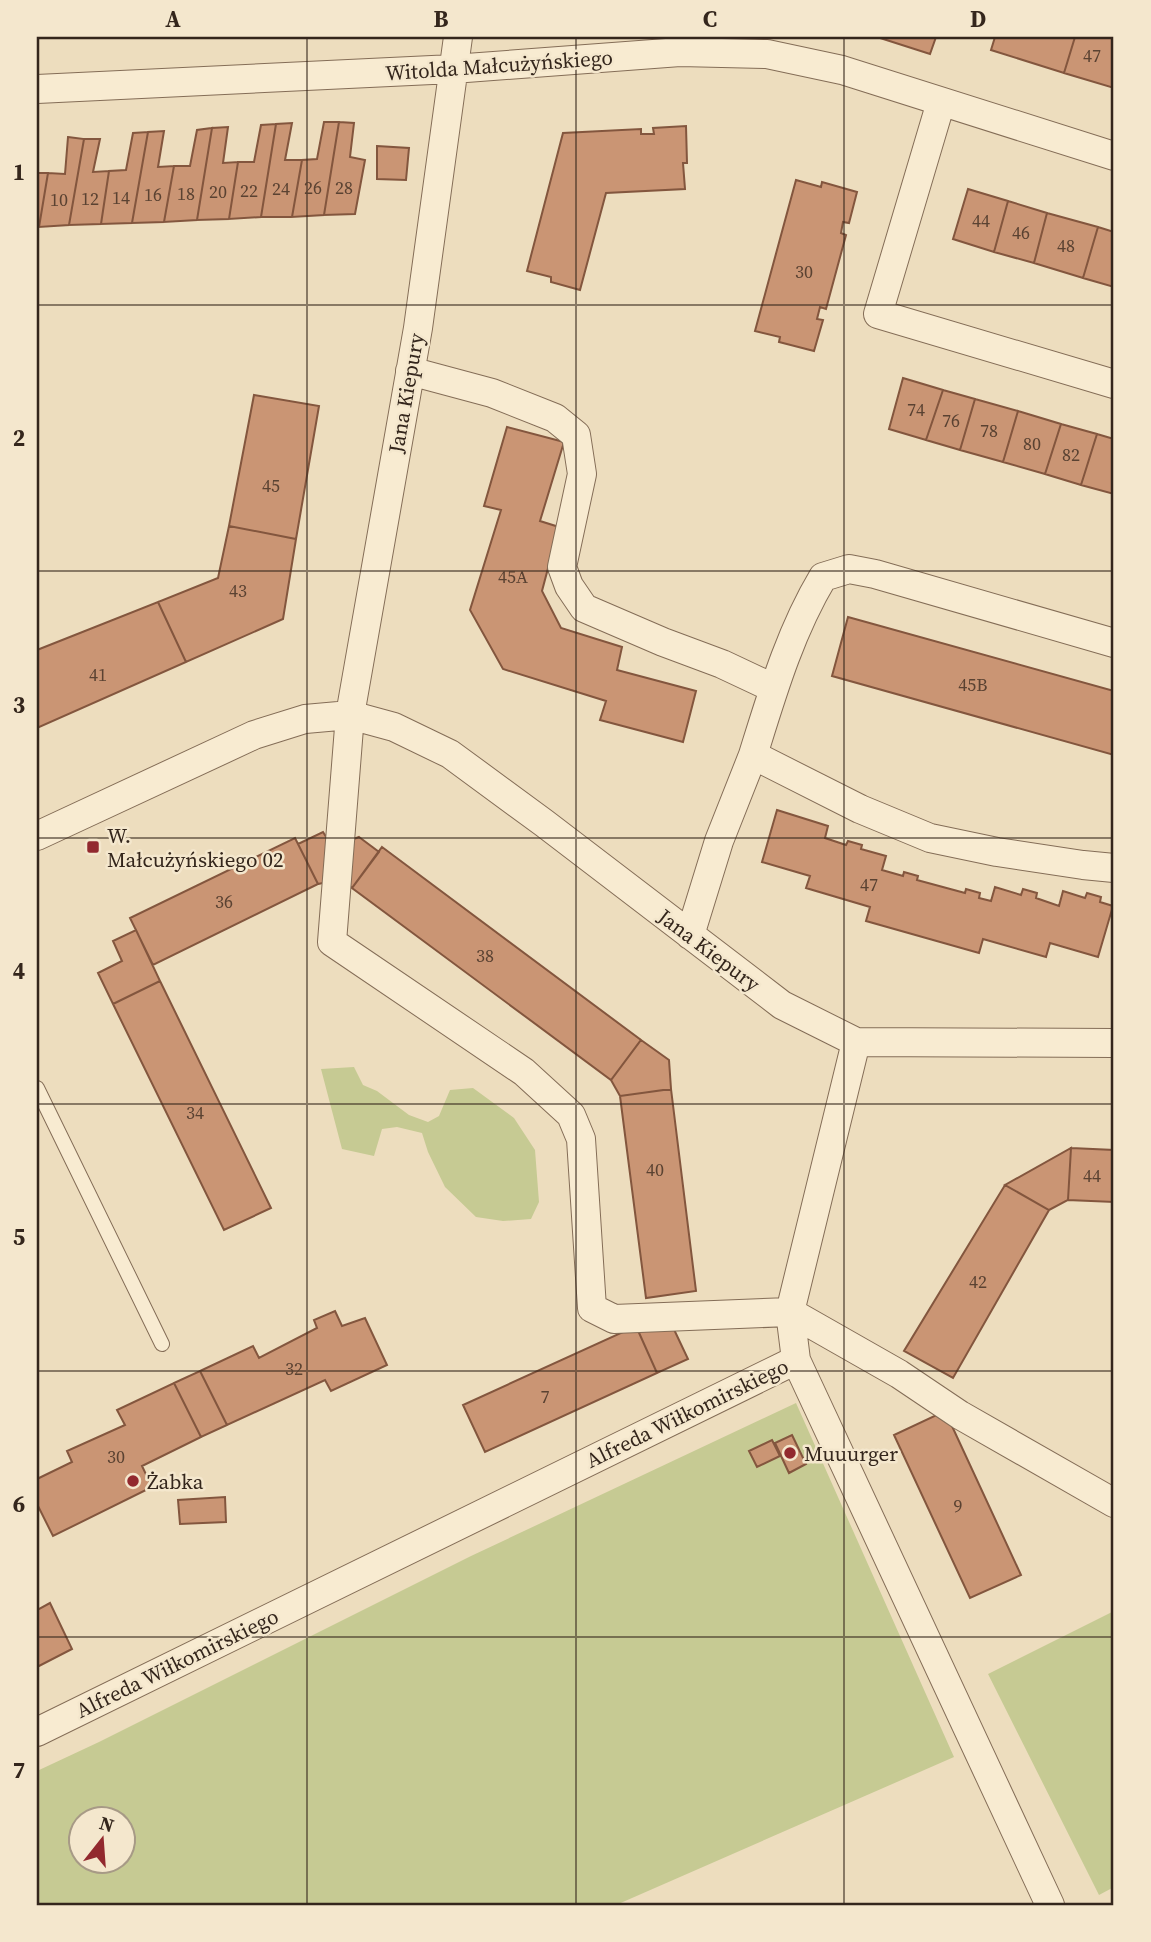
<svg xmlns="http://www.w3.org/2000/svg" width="1151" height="1942" viewBox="0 0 1151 1942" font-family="'Source Serif 4',serif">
<rect width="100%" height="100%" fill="#edddbe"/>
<path fill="#c6ca93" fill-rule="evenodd" d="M 354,1067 L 363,1085 L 377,1091 L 409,1115 L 428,1122 L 439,1116 L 450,1090 L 473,1088 L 514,1118 L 535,1150 L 539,1202 L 531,1219 L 503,1221 L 476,1217 L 445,1187 L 428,1152 L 422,1133 L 397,1127 L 382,1129 L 374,1156 L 342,1149 L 321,1069 Z
M 796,1403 L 954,1757 L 616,1905 L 37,1905 L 37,1771 L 99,1742 L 471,1556 ZM 80,1820 L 122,1820 L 122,1862 L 80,1862 Z
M 1114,1611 L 1114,1887 L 1099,1895 L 988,1674 Z"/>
<path fill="#ca9574" stroke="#83563e" stroke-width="2" d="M 877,37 L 936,37 L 930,54 Z
M 995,37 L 1075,37 L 1064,73 L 991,50 Z
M 1075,37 L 1114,37 L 1114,88 L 1064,73 Z
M 324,122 L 339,122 L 324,215 L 292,217 L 302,160 L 317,159 Z
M 339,122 L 354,123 L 350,157 L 365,160 L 355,214 L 324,215 Z
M 292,123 L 285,160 L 302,160 L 292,217 L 261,217 L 276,124 Z
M 276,124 L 261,217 L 229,219 L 238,162 L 254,162 L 261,125 Z
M 686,126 L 687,163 L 683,163 L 685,189 L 606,193 L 580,290 L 551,282 L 551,277 L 527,271 L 563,133 L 641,129 L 641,134 L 654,134 L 653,128 Z
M 228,127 L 223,163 L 238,162 L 229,219 L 197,220 L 212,128 Z
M 212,128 L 197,220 L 164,222 L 174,166 L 190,166 L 197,130 Z
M 164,131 L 158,167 L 174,166 L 164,222 L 132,223 L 148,132 Z
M 148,132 L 132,223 L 101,224 L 109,171 L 126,170 L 133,133 Z
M 68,137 L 84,139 L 69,225 L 39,227 L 48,173 L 65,174 Z
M 84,139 L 100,139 L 93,172 L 109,171 L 101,224 L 69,225 Z
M 377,146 L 409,148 L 406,180 L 377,179 Z
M 37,173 L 48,173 L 39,227 L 37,227 Z
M 796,180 L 821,187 L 822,182 L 857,192 L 849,223 L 843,222 L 841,233 L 846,235 L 826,309 L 820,307 L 817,319 L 823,320 L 814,351 L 779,342 L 780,337 L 755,331 Z
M 968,189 L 1008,201 L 994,252 L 953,239 Z
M 1008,201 L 1047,213 L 1034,263 L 994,252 Z
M 1047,213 L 1098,227 L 1083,278 L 1034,263 Z
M 1098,227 L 1114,232 L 1114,287 L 1083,278 Z
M 903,378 L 943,390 L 926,440 L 889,429 Z
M 943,390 L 975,399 L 960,450 L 926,440 Z
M 254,395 L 319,406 L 296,539 L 229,526 Z
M 975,399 L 1018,411 L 1003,462 L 960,450 Z
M 1018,411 L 1061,424 L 1045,474 L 1003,462 Z
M 1061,424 L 1097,434 L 1081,485 L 1045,474 Z
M 507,427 L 564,442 L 540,521 L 559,527 L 542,591 L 561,628 L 622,647 L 617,670 L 696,691 L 683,742 L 600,720 L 606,701 L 503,669 L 470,610 L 501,510 L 484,506 Z
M 1097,434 L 1114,439 L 1114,494 L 1081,485 Z
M 229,526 L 296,539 L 283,619 L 186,662 L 158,602 L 218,578 Z
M 158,602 L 186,662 L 37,728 L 37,650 Z
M 848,617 L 1114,691 L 1114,755 L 832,676 Z
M 777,810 L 828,826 L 825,838 L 846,845 L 848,841 L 862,845 L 861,849 L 886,856 L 882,870 L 903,876 L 904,872 L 918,876 L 917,880 L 965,893 L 966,889 L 980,893 L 979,898 L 991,901 L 995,887 L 1021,895 L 1023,889 L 1037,893 L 1036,898 L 1059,906 L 1063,891 L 1085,898 L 1087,893 L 1101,897 L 1100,902 L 1113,906 L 1098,957 L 1050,943 L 1046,957 L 983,939 L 979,953 L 866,921 L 870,907 L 806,888 L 810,876 L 762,862 Z
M 323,832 L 328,840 L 323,883 L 318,884 L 298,844 Z
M 359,837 L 379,852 L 352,888 L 347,884 L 351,840 Z
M 295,838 L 318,884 L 153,965 L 130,918 Z
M 382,847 L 641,1040 L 611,1080 L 352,888 Z
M 136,930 L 160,981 L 113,1004 L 98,973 L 122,961 L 113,941 Z
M 160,981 L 271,1208 L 224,1230 L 113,1004 Z
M 641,1040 L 669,1060 L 671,1089 L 620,1096 L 611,1080 Z
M 671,1089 L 696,1291 L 646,1298 L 620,1096 Z
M 1071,1148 L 1114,1150 L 1114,1202 L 1068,1200 Z
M 1071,1148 L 1068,1200 L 1049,1210 L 1005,1185 Z
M 1005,1185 L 1049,1210 L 953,1378 L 904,1351 Z
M 335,1311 L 342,1326 L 365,1318 L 387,1365 L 331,1391 L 325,1380 L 227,1425 L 200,1371 L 253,1346 L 259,1358 L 317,1328 L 314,1320 Z
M 670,1321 L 688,1359 L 657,1373 L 636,1326 Z
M 636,1326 L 657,1373 L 485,1452 L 463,1405 Z
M 200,1371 L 227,1425 L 201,1437 L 174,1383 Z
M 174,1383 L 201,1437 L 142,1466 L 152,1487 L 53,1536 L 37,1504 L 37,1479 L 72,1462 L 67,1451 L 125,1425 L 117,1410 Z
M 945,1411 L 1021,1575 L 970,1598 L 894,1435 Z
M 792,1435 L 806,1464 L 789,1473 L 775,1443 Z
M 772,1440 L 780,1456 L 757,1467 L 749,1451 Z
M 225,1497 L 226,1522 L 180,1524 L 178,1500 Z
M 50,1603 L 72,1649 L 37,1667 L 37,1610 Z"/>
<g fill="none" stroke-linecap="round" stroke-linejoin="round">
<defs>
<path id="service" d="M 37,1088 L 162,1344"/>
<path id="minor" d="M 458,37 L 418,328 L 350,715 L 332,942 L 524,1072 L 571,1115 L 581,1139 L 592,1308 L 614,1319 L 790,1312 L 899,1374 L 960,1415 L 1114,1503
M 37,89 L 453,69 L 680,52 L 767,54 L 842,70 L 1114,156
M 941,102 L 878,314 L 1114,384
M 410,371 L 492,393 L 555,418 L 576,435 L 582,474 L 562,567 L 569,586 L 584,608 L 663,642 L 722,664 L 773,688
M 753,755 C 772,694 790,632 823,577 L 849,569 L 875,574 L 1114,643
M 37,836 L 254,735 L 305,719 L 350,715 L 394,727 L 450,754 L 544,823 L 782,1005 L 856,1042 L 1114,1043
M 690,935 L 719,841 L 753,755 L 860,809 L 930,838 L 997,852 L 1083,865 L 1114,868
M 796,1360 L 790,1312 L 856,1042
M 37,1732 L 796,1360 L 1050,1905"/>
</defs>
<use href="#service" stroke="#846d57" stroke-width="16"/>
<use href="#minor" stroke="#846d57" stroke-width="30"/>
<use href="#service" stroke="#f8ebd1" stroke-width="14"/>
<use href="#minor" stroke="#f8ebd1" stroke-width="28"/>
</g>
<path fill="none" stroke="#34261c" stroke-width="2" stroke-opacity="0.55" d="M 307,37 L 307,1905M 576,37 L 576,1905M 844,37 L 844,1905M 37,305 L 1114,305M 37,571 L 1114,571M 37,838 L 1114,838M 37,1104 L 1114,1104M 37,1371 L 1114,1371M 37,1637 L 1114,1637"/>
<g fill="#92292e" stroke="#f4e7cd" stroke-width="2.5">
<rect x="86" y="840" width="14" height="14" rx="3.5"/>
<circle cx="790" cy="1453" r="7"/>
<circle cx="133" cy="1481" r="7"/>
</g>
<g text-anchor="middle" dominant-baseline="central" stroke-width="5" stroke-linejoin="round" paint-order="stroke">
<g font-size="18" fill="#5a4232">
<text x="1092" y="55">47</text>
<text x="313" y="187">26</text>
<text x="344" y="187">28</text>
<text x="281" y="188">24</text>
<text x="249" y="190">22</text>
<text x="218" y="191">20</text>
<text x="186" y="193">18</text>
<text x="153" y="194">16</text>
<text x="121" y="197">14</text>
<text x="90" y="198">12</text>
<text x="59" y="199">10</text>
<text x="981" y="220">44</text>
<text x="1021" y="232">46</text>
<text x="1066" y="245">48</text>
<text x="804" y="271">30</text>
<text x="916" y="409">74</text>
<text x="951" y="420">76</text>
<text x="989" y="430">78</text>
<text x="1032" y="443">80</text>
<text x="1071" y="454">82</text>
<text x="271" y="485">45</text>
<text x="513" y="576">45A</text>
<text x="238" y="590">43</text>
<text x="98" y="674">41</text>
<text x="973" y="684">45B</text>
<text x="869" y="884">47</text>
<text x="224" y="901">36</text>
<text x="485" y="955">38</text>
<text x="195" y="1112">34</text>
<text x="655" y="1169">40</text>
<text x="1092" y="1175">44</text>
<text x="978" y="1281">42</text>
<text x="294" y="1368">32</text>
<text x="545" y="1396">7</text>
<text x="116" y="1456">30</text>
<text x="958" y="1505">9</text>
</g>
<g font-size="21" fill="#34261c" stroke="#f4e7cd">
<text transform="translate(499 65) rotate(-4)">Witolda Małcużyńskiego</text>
<text transform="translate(406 393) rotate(-80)">Jana Kiepury</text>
<text transform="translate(709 950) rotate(37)">Jana Kiepury</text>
<text transform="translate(687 1413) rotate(-26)">Alfreda Wiłkomirskiego</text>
<text transform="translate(177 1663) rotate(-26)">Alfreda Wiłkomirskiego</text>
</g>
<g font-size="21" fill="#34261c" stroke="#f4e7cd" text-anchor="start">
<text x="107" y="835">W.<tspan x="107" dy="24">Małcużyńskiego 02</tspan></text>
<text x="804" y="1453">Muuurger</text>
<text x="147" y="1481">Żabka</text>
</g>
</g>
<rect width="1151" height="1942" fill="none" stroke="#f4e7cd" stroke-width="77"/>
<g transform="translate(102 1840) rotate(17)"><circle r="33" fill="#f4e7cd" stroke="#a79a86" stroke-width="2"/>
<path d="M0-5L12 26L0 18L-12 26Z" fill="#92292e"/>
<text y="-10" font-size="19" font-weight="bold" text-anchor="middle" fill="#34261c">N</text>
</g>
<rect x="38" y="38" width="1074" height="1866" fill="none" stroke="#34261c" stroke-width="2.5"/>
<g font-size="23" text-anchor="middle" font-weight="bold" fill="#34261c">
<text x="173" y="27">A</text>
<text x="441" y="27">B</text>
<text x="710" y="27">C</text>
<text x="978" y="27">D</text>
<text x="19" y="180">1</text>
<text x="19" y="446">2</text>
<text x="19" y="713">3</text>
<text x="19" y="979">4</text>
<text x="19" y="1245">5</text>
<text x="19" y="1512">6</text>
<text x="19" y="1778">7</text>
</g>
</svg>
